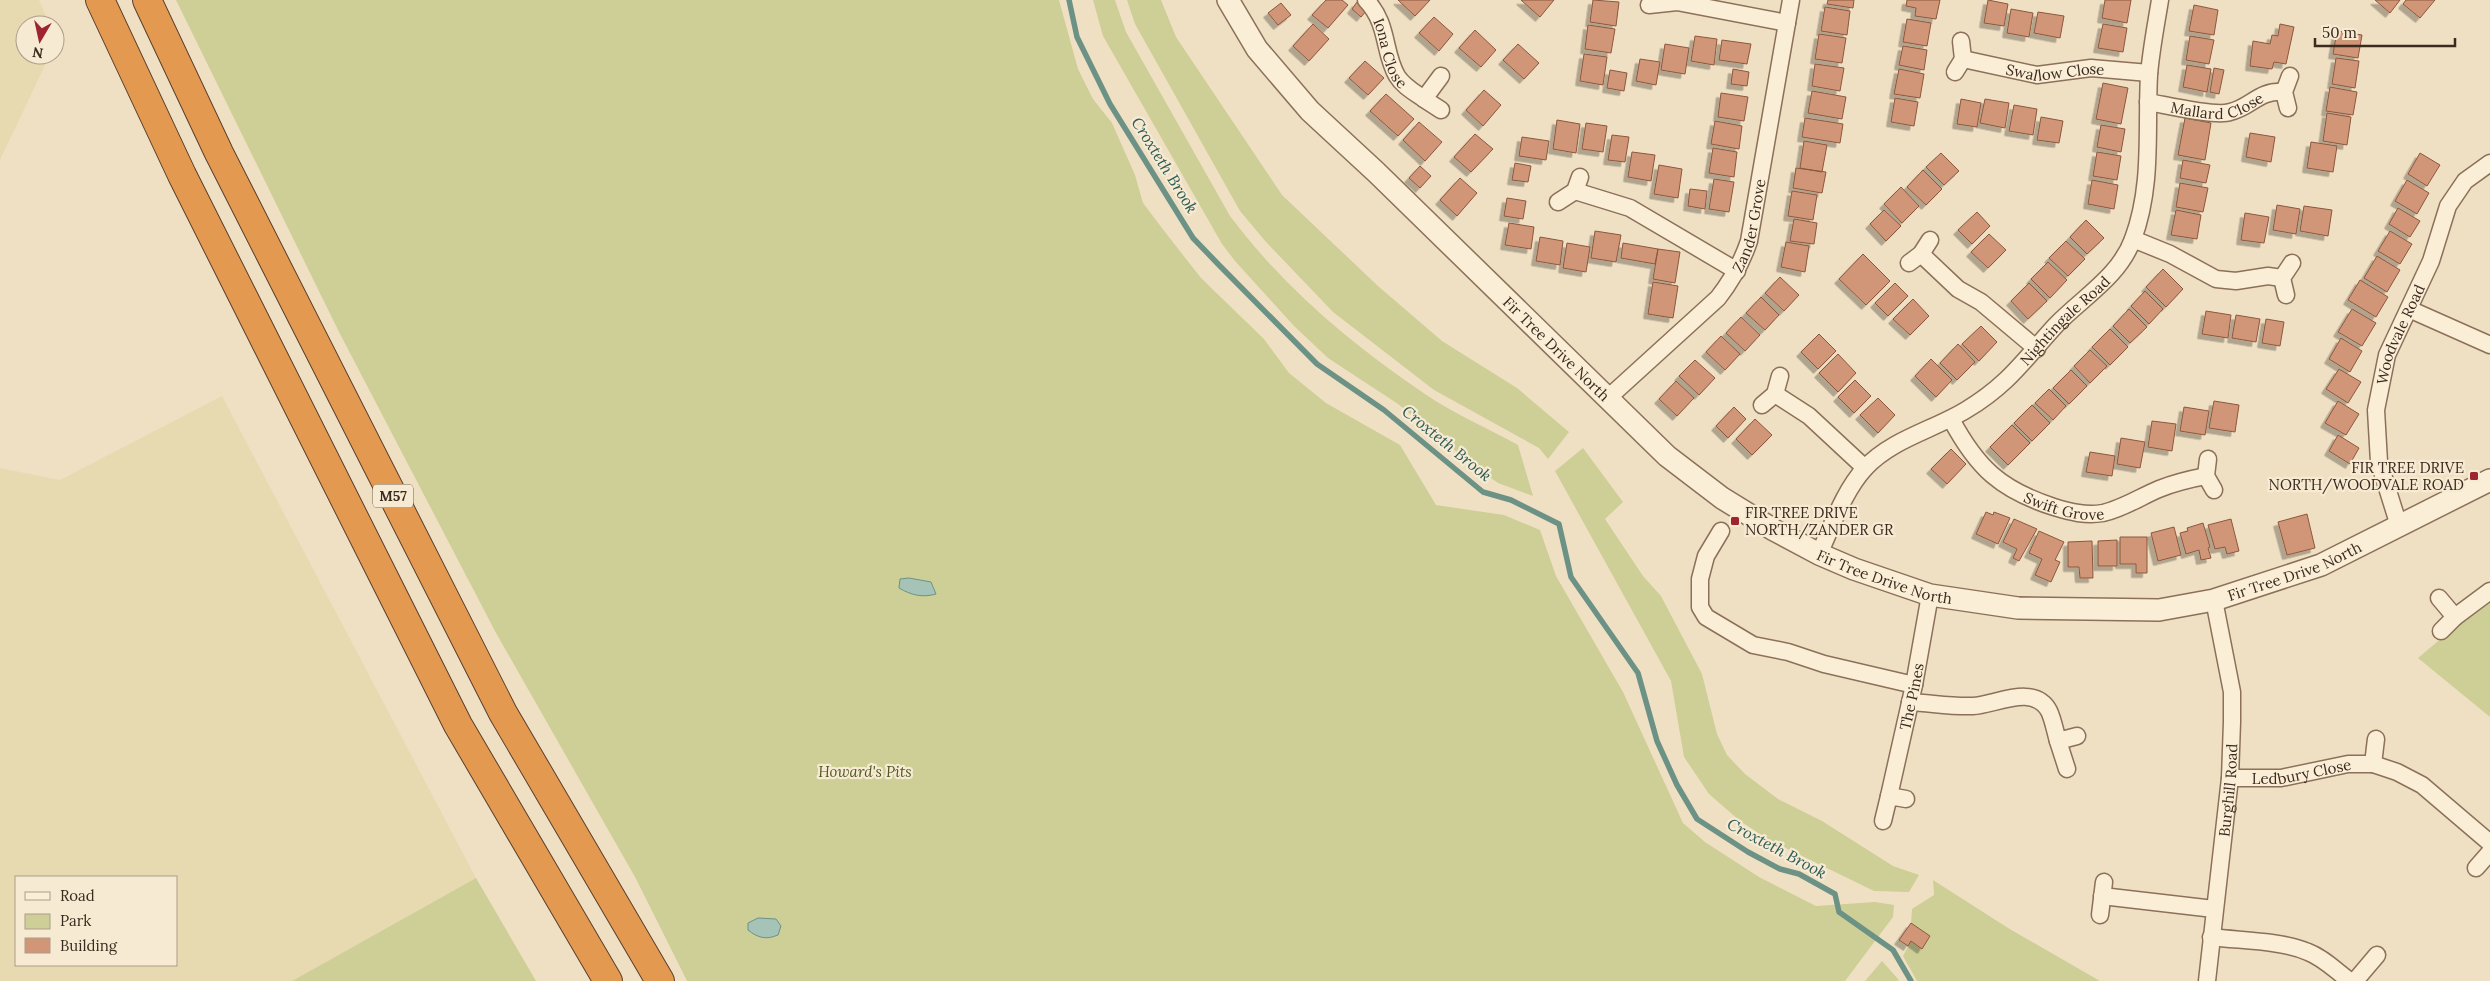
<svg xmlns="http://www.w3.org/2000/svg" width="2490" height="981" viewBox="0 0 2490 981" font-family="Lora,serif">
<defs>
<filter id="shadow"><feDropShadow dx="-4.5" dy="4.5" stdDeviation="0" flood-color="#0004"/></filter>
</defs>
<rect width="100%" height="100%" fill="#f0e0c3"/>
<path fill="#e7dab0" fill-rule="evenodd" d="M 0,0 L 39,0 L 50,25 L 25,25 L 25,55 L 50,55 L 0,160 Z
M 222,396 L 476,878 L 292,981 L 0,981 L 0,468 L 60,480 ZM 176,877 L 176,965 L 16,965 L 16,877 Z"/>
<path fill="#cdcf96" d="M 176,0 L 1059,0 L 1078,69 L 1093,99 L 1112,123 L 1135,175 L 1143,203 L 1165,232 L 1201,278 L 1264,339 L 1289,373 L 1326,403 L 1400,445 L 1436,505 L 1504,515 L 1540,530 L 1556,576 L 1623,692 L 1683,823 L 1705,842 L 1759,877 L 1816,906 L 1875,902 L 1894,905 L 1893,917 L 1845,981 L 687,981 L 635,877 L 496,633 L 339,332 Z
M 1093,0 L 1115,0 L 1126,32 L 1230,216 C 1285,289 1350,343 1425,394 C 1454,414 1488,428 1518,445 L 1533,496 L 1498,483 L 1474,466 L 1398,404 L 1328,358 L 1294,326 L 1235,261 L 1222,244 L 1103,36 Z
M 1127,0 L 1161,0 L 1176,37 L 1282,195 L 1378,286 L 1442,341 L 1517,388 L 1569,432 L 1548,459 L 1539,448 L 1434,390 L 1333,312 L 1266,242 L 1240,211 L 1135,24 Z
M 1583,448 L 1623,502 L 1605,519 L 1643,576 L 1661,596 L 1702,674 L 1717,734 L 1727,755 L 1745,774 L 1778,799 L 1822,821 L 1893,866 L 1919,875 L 1909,892 L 1874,891 L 1769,840 L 1740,821 L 1709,794 L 1684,757 L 1671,681 L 1555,471 Z
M 2490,597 L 2490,717 L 2418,658 Z
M 476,878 L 536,981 L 292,981 Z
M 1933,880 L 2008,928 L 2100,981 L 1917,981 L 1903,956 L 1911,941 L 1922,948 L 1930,937 L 1911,923 L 1912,909 L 1934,895 Z
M 1882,961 L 1898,979 L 1899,981 L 1865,981 Z"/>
<path fill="#a6c3b8" stroke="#6c9286" d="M 909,578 L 931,582 L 936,594 C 922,598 911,595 899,588 L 900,579 Z
M 758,918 L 776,919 L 781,926 L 778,935 C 766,940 758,938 748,930 L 748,923 Z"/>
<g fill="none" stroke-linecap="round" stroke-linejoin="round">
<path stroke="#6c9286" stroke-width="5.5" d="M 1069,0 L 1077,37 L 1110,104 L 1193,238 L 1218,264 L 1317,364 L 1384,410 L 1483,492 L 1511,500 L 1559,524 L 1571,577 L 1638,673 L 1657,741 L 1677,785 L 1697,819 L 1748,852 L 1780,869 L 1799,874 L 1835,894 L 1839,912 L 1893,950 L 1911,981"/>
</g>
<path fill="#d19677" stroke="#8c573d" filter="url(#shadow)" d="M 1326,0 L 1342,0 L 1348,5 L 1328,28 L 1312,15 Z
M 1398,0 L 1430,0 L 1415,16 Z
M 1521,0 L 1554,0 L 1540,17 Z
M 1593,0 L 1619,2 L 1616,26 L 1590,22 Z
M 1828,0 L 1854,0 L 1853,8 L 1827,4 Z
M 1907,0 L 1940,0 L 1936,19 L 1915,16 L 1916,8 L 1906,6 Z
M 1988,0 L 2008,4 L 2004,26 L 1984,23 Z
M 2105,0 L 2131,0 L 2127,23 L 2102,18 Z
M 2375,0 L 2400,0 L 2390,13 Z
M 2406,0 L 2435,0 L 2420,18 L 2403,4 Z
M 1357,2 L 1367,10 L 1361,17 L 1352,9 Z
M 1281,3 L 1291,15 L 1278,25 L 1268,13 Z
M 2194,5 L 2218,10 L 2214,35 L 2189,31 Z
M 1825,7 L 1850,11 L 1847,35 L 1821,31 Z
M 2011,9 L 2033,13 L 2029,37 L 2007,33 Z
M 2038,12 L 2064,16 L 2060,38 L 2034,33 Z
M 1434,17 L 1453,34 L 1439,51 L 1419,33 Z
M 1907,19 L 1931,23 L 1927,46 L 1903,42 Z
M 1313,24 L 1329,39 L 1309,61 L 1293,46 Z
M 2103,24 L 2127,28 L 2123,52 L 2098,48 Z
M 2280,24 L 2294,27 L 2286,64 L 2274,62 L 2272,69 L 2250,66 L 2253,41 L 2270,44 L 2272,35 L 2278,36 Z
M 1588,25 L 1615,29 L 1611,53 L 1585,49 Z
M 1475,30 L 1496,50 L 1481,67 L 1459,48 Z
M 2337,31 L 2362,35 L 2358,58 L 2333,54 Z
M 1819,34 L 1846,38 L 1842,63 L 1815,59 Z
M 1695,36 L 1717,39 L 1714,65 L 1691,61 Z
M 2190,36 L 2214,40 L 2209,64 L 2186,60 Z
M 1722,40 L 1751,44 L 1747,64 L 1719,60 Z
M 1518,44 L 1539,63 L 1524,79 L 1503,60 Z
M 1665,44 L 1689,48 L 1685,74 L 1661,70 Z
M 1903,46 L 1927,50 L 1924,70 L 1899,65 Z
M 1584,54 L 1607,57 L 1603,85 L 1580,81 Z
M 2336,58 L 2359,61 L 2355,88 L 2332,84 Z
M 1640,59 L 1660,62 L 1656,85 L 1636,81 Z
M 1365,61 L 1384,78 L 1368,95 L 1349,78 Z
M 1815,64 L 1844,68 L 1840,91 L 1812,86 Z
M 2187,65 L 2211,69 L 2207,92 L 2183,87 Z
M 2214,68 L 2224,70 L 2219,94 L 2210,92 Z
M 1733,69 L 1749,72 L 1747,86 L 1731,84 Z
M 1899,69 L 1924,74 L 1920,98 L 1894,94 Z
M 1610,70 L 1627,73 L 1624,91 L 1607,88 Z
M 2103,83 L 2128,88 L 2121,124 L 2096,119 Z
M 2330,87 L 2357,92 L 2353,115 L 2326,111 Z
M 1484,90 L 1501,105 L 1483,126 L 1466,110 Z
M 1812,91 L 1846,97 L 1842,119 L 1808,113 Z
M 1721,93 L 1748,97 L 1744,121 L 1718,117 Z
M 1386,94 L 1414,119 L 1398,136 L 1370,111 Z
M 1895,98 L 1918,102 L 1914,126 L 1891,122 Z
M 1961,99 L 1981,103 L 1977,127 L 1957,124 Z
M 1985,99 L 2009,103 L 2005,128 L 1980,123 Z
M 2014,105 L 2037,109 L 2033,135 L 2009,131 Z
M 2327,113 L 2351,117 L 2347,145 L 2323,141 Z
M 2041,117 L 2063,121 L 2059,143 L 2037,140 Z
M 1805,118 L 1843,124 L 1840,143 L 1802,137 Z
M 2185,118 L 2211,123 L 2205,160 L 2178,155 Z
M 1557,120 L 1580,124 L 1576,153 L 1553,149 Z
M 1715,121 L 1742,126 L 1739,149 L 1711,144 Z
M 1419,122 L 1442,142 L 1425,161 L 1403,140 Z
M 1586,123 L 1607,126 L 1603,152 L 1582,149 Z
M 2101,125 L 2125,129 L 2121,152 L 2097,147 Z
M 2250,133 L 2275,137 L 2271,162 L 2246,157 Z
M 1475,134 L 1493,149 L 1471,172 L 1454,157 Z
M 1612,135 L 1629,137 L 1625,162 L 1608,160 Z
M 1522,137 L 1549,141 L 1546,160 L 1519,156 Z
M 1804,141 L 1827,145 L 1822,172 L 1800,168 Z
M 2311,142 L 2337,146 L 2333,172 L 2307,168 Z
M 1713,148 L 1737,152 L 1734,177 L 1709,173 Z
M 1632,152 L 1655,155 L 1651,181 L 1628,177 Z
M 2097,152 L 2121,156 L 2117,180 L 2093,176 Z
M 1941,153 L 1959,171 L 1944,185 L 1926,167 Z
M 2420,153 L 2440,165 L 2427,186 L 2408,174 Z
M 2183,160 L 2210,165 L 2206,183 L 2180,178 Z
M 1515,163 L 1531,166 L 1528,182 L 1512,180 Z
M 1659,165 L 1682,169 L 1678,198 L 1654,194 Z
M 1420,166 L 1431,176 L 1420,188 L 1409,178 Z
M 1796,168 L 1826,172 L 1822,193 L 1793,188 Z
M 1923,170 L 1942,189 L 1926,205 L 1907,187 Z
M 1460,178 L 1477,193 L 1457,216 L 1440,200 Z
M 1714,179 L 1734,182 L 1729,212 L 1709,209 Z
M 2092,180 L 2118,185 L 2114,209 L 2088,204 Z
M 2407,180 L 2429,193 L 2417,214 L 2395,201 Z
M 2180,183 L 2208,188 L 2203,212 L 2176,207 Z
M 1901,187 L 1919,206 L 1902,223 L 1884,204 Z
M 1690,189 L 1707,191 L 1705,209 L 1688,206 Z
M 1792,191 L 1817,195 L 1813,220 L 1788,216 Z
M 1507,198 L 1526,201 L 1523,219 L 1504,216 Z
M 2277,205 L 2300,209 L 2296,234 L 2273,230 Z
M 2304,206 L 2332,210 L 2328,236 L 2300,231 Z
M 2398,208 L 2420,221 L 2410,237 L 2389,224 Z
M 1884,210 L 1901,226 L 1886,241 L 1870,224 Z
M 2176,210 L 2201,215 L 2197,239 L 2171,235 Z
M 1977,212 L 1990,226 L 1972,244 L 1958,230 Z
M 2245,213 L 2269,217 L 2264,243 L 2241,240 Z
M 1794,219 L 1817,223 L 1814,244 L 1790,241 Z
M 2086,220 L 2104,238 L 2087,254 L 2070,237 Z
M 1509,223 L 1534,227 L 1531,249 L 1505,245 Z
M 1595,231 L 1621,235 L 1616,262 L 1591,258 Z
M 2390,231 L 2412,244 L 2400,264 L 2378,251 Z
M 1989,234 L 2006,250 L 1988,268 L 1971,252 Z
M 1540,237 L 1563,241 L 1560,265 L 1536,261 Z
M 2066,241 L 2085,259 L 2068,276 L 2049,258 Z
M 1786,242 L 1809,246 L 1805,272 L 1781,267 Z
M 1567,243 L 1590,247 L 1586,272 L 1563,268 Z
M 1623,243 L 1658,249 L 1655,264 L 1621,258 Z
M 1658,249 L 1680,252 L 1675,283 L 1653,279 Z
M 1863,254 L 1890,281 L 1866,305 L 1839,279 Z
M 2377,256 L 2400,270 L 2387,292 L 2364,278 Z
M 2048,262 L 2067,280 L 2050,298 L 2031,279 Z
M 2163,269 L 2183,289 L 2166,307 L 2146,287 Z
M 1780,277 L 1799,295 L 1784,311 L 1765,293 Z
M 2360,280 L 2388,297 L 2376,317 L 2348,300 Z
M 1653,282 L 1678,286 L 1673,318 L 1648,314 Z
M 1895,283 L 1908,296 L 1888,316 L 1875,303 Z
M 2029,283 L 2047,301 L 2028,319 L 2011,301 Z
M 2145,291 L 2163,309 L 2149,324 L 2131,306 Z
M 1761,297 L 1779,315 L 1765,330 L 1746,313 Z
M 1913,299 L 1929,316 L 1910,335 L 1893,319 Z
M 2129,309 L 2147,327 L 2130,343 L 2113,326 Z
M 2352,309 L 2376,323 L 2362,346 L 2338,332 Z
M 2206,311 L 2231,315 L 2228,338 L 2202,334 Z
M 2236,315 L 2260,319 L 2256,342 L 2232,338 Z
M 1741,317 L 1760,335 L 1745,351 L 1726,333 Z
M 2266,319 L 2284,322 L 2280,346 L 2262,343 Z
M 1981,326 L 1997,342 L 1979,361 L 1962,344 Z
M 2110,329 L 2128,347 L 2110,365 L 2092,347 Z
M 1819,334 L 1836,351 L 1818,369 L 1801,352 Z
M 1721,336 L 1740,354 L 1725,370 L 1706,352 Z
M 2341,338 L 2362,351 L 2350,372 L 2329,359 Z
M 1958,344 L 1975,362 L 1957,380 L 1940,363 Z
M 2090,350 L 2107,366 L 2090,383 L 2074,366 Z
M 1838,354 L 1856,373 L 1838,392 L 1819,373 Z
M 1931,359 L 1952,380 L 1936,397 L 1915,376 Z
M 1695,360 L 1715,378 L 1699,395 L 1679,376 Z
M 2339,369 L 2361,382 L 2348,403 L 2326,389 Z
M 2071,370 L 2087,386 L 2069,404 L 2053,388 Z
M 1855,380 L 1871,396 L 1854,413 L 1838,397 Z
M 1676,381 L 1694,398 L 1677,416 L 1659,399 Z
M 2049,389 L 2066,406 L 2053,420 L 2035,403 Z
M 1878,398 L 1895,415 L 1878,433 L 1860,415 Z
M 2214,401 L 2239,405 L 2235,432 L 2209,428 Z
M 2338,401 L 2359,414 L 2346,435 L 2325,423 Z
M 2032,405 L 2050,423 L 2032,441 L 2014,423 Z
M 1734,407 L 1746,419 L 1728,438 L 1716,426 Z
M 2184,407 L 2209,411 L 2205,435 L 2180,431 Z
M 1755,419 L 1772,435 L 1752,455 L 1736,439 Z
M 2152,421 L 2176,424 L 2172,451 L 2148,447 Z
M 2012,425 L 2030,443 L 2008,465 L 1990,447 Z
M 2338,435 L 2359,448 L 2350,464 L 2329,451 Z
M 2121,438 L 2145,442 L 2140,468 L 2117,464 Z
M 1951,449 L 1966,464 L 1947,484 L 1931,469 Z
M 2090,452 L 2115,456 L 2112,476 L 2086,472 Z
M 1986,512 L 1993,515 L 1994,512 L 2010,518 L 1998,544 L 1976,534 Z
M 2307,514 L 2315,548 L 2287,555 L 2278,522 Z
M 2014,519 L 2037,529 L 2019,561 L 2013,558 L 2017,549 L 2003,542 Z
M 2231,519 L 2239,551 L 2227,554 L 2225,547 L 2215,549 L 2208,525 Z
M 2203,523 L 2210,547 L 2208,548 L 2211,558 L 2201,560 L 2199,550 L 2186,554 L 2180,533 L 2188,531 L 2187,528 Z
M 2174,527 L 2181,555 L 2158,561 L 2151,533 Z
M 2039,531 L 2064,542 L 2055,560 L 2060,562 L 2051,582 L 2035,575 L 2042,559 L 2029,553 Z
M 2120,537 L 2147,537 L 2147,573 L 2136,573 L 2136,564 L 2120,564 Z
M 2117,540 L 2117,566 L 2098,566 L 2098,541 Z
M 2092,541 L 2093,578 L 2080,578 L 2079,567 L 2068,567 L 2068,542 Z
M 1911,923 L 1930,936 L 1922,949 L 1911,941 L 1908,946 L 1899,940 Z"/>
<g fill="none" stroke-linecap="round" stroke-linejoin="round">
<defs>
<g id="minor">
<path id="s1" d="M 1366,0 C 1389,24 1383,52 1397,76 C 1403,86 1414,92 1424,99"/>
<path d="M 1649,5 L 1677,2 L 1787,23"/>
<path id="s2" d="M 1963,59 L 2037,75 L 2091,68 L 2149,73"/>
<path d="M 1955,72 L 1963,59 L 1961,41"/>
<path id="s3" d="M 2148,102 C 2166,105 2216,117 2230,112 C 2252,107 2258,90 2284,92"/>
<path d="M 2288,108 L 2284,92 L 2290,76"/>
<path d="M 1441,110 L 1424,99 L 1441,76"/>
<path d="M 1575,191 L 1630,208 L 1737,271"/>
<path d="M 1558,202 L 1575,191 L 1580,177"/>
<path d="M 2133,239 L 2170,254 L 2216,279 L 2236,281 L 2268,276 L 2282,278"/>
<path d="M 1921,254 L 1958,289 L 1981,302 L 2037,349"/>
<path d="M 1909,263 L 1921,254 L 1930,240"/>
<path d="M 2286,295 L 2282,278 L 2292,263"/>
<path d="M 2409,309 L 2490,345"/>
<path d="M 1775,394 L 1809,416 L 1865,468"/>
<path id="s4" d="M 1608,398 L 1718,298 C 1732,280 1742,262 1749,241 L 1791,0"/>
<path d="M 1762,405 L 1775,394 L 1780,376"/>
<path id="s5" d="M 1951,419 C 1977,468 2001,490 2054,507 C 2070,512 2086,516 2103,513 C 2122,509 2140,497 2159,489 C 2174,483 2190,479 2206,476"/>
<path d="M 2208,459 L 2206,476 L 2214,490"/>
<path id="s6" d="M 2399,526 L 2379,462 L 2376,410 L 2387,355 L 2431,261 L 2448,206 L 2465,181 L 2490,163"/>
<path d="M 1721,531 L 1706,556 L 1700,579 L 1700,607 L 1706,617 L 1753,645 L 1788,652 L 1824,664 L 1914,685"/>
<path id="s7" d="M 1819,554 C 1832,526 1844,491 1865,468 C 1892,439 1933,430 1966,410 C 2008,385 2024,360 2056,325 C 2083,297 2119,277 2133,239 C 2153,185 2146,131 2149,75 C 2151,50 2156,25 2160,0"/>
<path d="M 2439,598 L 2455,617 L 2441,631"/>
<path d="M 2455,617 L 2490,591"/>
<path d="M 1910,702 C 1931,703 1952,707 1973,706 C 1995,705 2034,683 2049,711 C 2053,719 2055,731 2058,741"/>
<path d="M 2373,764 L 2397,772 L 2422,785 L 2490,843"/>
<path d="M 2067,769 L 2058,741 L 2077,736"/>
<path id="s8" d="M 2230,778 L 2281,778 L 2348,764 L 2373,764 L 2376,739"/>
<path id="s9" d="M 1889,796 L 1914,685 L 1930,595"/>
<path d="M 1883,821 L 1889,796 L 1906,799"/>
<path d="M 2476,868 L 2490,852"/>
<path d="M 2102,896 L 2214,909"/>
<path d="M 2100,915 L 2104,882"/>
<path d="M 2211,937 C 2242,941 2279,940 2308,952 C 2324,958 2336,971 2350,981"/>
<path id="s10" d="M 2207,981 L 2230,778 L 2232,722 L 2232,692 L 2214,600"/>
<path d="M 2355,981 L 2377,955"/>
</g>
<g id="tertiary">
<path id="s11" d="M 1228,0 L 1257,49 L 1310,111 L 1376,172 L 1667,456 L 1722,498 L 1774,530 L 1819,554 L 1854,569 L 1930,595 L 2018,608 L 2159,610 L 2214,600 L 2321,565 L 2490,480"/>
</g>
<path id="motorway" d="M 100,0 L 182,175 L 458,725 L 608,981
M 147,0 L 219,153 L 503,713 L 660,981"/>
</defs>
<use href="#minor" stroke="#8c7059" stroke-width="19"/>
<use href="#tertiary" stroke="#8c7059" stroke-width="24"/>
<use href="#motorway" stroke="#5a3f2d" stroke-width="30"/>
<use href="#minor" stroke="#fbeed7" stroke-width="16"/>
<use href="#tertiary" stroke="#fbeed7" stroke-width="21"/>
<use href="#motorway" stroke="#e49950" stroke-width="28"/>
</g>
<g fill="#9e252f" stroke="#f7ead3" stroke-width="2">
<rect x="2469" y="471" width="10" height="10" rx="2.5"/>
<rect x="1730" y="516" width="10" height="10" rx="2.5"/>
</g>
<g text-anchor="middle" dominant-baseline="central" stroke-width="4.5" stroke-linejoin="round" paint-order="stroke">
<rect fill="#f7ead3" stroke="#736454" stroke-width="1" x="373" y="484.5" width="40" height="23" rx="4"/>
<g font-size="14" font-weight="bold" fill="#3b2a1e">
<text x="393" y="496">M57</text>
</g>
<g font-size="15" fill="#3b2a1e" stroke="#f7ead3">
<text stroke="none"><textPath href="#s1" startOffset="59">Iona Close</textPath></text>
<text stroke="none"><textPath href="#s2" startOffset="94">Swallow Close</textPath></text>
<text stroke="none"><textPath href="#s3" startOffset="71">Mallard Close</textPath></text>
<text stroke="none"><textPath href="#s4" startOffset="229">Zander Grove</textPath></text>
<text stroke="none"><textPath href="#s7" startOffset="349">Nightingale Road</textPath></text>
<text stroke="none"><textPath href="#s6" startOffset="199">Woodvale Road</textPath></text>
<text stroke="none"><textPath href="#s11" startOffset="481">Fir Tree Drive North</textPath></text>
<text stroke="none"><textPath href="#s5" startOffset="150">Swift Grove</textPath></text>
<text stroke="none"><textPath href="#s11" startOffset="1306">Fir Tree Drive North</textPath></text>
<text stroke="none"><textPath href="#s11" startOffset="886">Fir Tree Drive North</textPath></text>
<text stroke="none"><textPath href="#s9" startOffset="102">The Pines</textPath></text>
<text stroke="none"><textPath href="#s8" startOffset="72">Ledbury Close</textPath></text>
<text stroke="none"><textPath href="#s10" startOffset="192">Burghill Road</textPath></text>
</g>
<g font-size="15" fill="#3b2a1e" stroke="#f7ead3" text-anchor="end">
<text x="2464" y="467">FIR TREE DRIVE<tspan x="2464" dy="17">NORTH/WOODVALE ROAD</tspan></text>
<text x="1745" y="512" text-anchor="start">FIR TREE DRIVE<tspan x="1745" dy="17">NORTH/ZANDER GR</tspan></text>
</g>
<g font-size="15" font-style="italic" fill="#4f5923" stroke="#f7ead3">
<text x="865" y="771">Howard's Pits</text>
</g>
<g font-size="16" font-style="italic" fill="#2c5c55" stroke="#f7ead3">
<text transform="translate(1165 165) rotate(58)">Croxteth Brook</text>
<text transform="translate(1447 443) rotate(39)">Croxteth Brook</text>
<text transform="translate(1777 848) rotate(28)">Croxteth Brook</text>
</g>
</g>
<rect x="15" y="876" width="162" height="90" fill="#f7ead3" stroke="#ac9d8b"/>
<rect x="25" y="892" width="25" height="8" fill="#fbeed7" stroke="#ac9d8b"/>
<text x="60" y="901" font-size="15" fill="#3b2a1e">Road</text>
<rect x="25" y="914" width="25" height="15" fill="#cdcf96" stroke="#ac9d8b"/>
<text x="60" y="926" font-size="15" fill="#3b2a1e">Park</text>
<rect x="25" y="938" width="25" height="15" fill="#d19677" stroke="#ac9d8b"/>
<text x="60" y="951" font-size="15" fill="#3b2a1e">Building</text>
<g transform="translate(40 40) rotate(189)"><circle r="24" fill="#f7ead3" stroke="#ac9d8b"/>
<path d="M0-4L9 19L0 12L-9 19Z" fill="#9e252f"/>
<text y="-8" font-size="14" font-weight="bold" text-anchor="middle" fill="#3b2a1e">N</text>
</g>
<path d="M2315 38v8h140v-8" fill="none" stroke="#3b2a1e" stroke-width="2.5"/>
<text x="2322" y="38" font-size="15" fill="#3b2a1e" stroke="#f7ead3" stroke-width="4" paint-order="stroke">50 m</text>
</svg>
